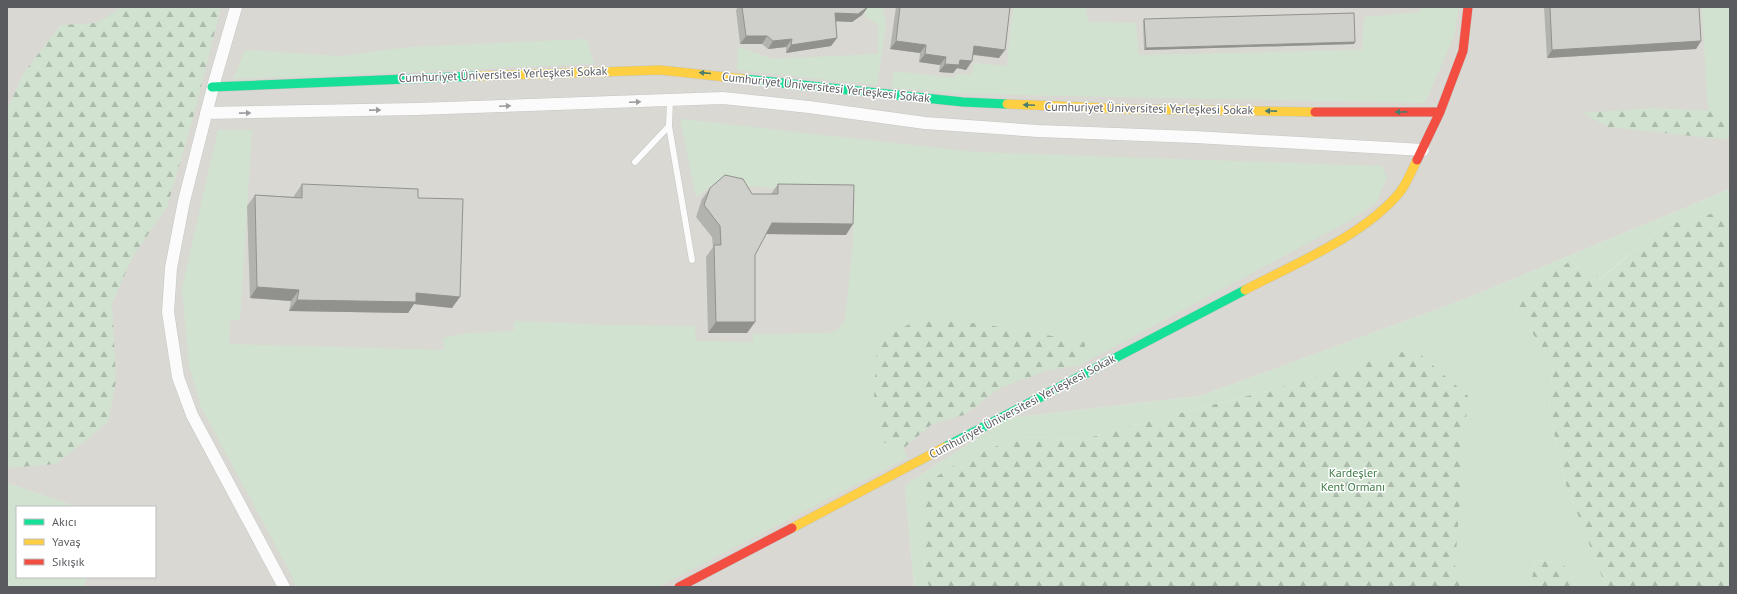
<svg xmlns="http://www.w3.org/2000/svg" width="1737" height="594" viewBox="0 0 1737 594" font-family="'PT Sans',sans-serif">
<defs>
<pattern id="forest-firs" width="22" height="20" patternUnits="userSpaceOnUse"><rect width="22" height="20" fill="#d1e3d0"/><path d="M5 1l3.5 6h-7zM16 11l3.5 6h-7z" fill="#adbbac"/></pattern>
</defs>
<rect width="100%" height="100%" fill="#e8e7e2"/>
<path fill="#d9d8d2" d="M 7,7 L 1730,7 L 1730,189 L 1465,299 L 1200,396 L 1009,418 L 905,485 L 914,587 L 84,587 L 86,577 L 155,577 L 155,507 L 77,507 L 7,483 Z"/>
<path fill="#d1e3d0" d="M 865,7 L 883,7 L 886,26 L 877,85 L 737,70 L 738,47 L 773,59 L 878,54 L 878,24 L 865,17 Z
M 1013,7 L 1086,7 L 1088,22 L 1136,23 L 1139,55 L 1362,50 L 1364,17 L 1421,12 L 1421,7 L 1459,7 L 1454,36 L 1425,103 L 969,94 L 892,88 L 893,71 L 955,78 L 957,74 L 971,75 L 974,63 L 1007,66 Z
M 1702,7 L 1730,7 L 1730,112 L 1708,111 Z
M 587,39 L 594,64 L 233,79 L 245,50 L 340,56 L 410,47 Z
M 680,119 L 976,152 L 1382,166 L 1387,178 L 1376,203 L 1349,221 L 1080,365 L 1086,342 L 994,326 L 923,316 L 882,442 L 904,448 L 907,458 L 658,587 L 296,587 L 291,574 L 201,407 L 189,365 L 182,288 L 218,130 L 252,130 L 240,320 L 230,320 L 229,344 L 444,350 L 443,338 L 468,333 L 514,331 L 514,321 L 609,325 L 695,326 L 696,341 L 753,342 L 753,334 L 828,333 L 838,330 L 845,320 L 853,242 L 855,195 L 716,183 L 696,197 Z
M 1730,189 L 1730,209 L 1663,226 L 1600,279 L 1515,308 L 1553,363 L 1549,410 L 1565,482 L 1606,587 L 1577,587 L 1563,563 L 1536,560 L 1530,587 L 1461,587 L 1455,565 L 1275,389 L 1160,418 L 1085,439 L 1020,437 L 923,558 L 929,587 L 914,587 L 905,485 L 1009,418 L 1200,396 L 1465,299 Z
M 7,483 L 77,507 L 17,507 L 17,577 L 86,577 L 84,587 L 7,587 Z"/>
<path fill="url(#forest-firs)" d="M 122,7 L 221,7 L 193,118 L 167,207 L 133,256 L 112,303 L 116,381 L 108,422 L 56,464 L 7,468 L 7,109 L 25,71 L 61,25 L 97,23 Z
M 1653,108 L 1730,112 L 1730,140 L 1608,127 L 1583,113 Z
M 1730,209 L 1730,587 L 1606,587 L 1565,482 L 1549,410 L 1553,363 L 1515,308 L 1534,286 L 1573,259 L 1601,279 L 1663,226 Z
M 923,316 L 994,326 L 1086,342 L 1080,365 L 1046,371 L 1000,388 L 964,415 L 932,424 L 904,448 L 882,442 L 874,399 L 877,343 Z
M 1413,348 L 1468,396 L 1455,565 L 1461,587 L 929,587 L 923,558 L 922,515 L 927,482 L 969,457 L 1020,437 L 1085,439 L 1160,418 L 1275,389 Z
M 1536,560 L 1563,563 L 1577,587 L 1530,587 Z"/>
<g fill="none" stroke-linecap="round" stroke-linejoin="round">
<defs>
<path id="lane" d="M 669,126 L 692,260
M 635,162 L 669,126 L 670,101"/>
<path id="street" d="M 236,7 L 214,83 L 184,201 L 171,268 L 168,312 L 178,377 L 192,415 L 284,587
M 206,113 L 416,109 L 723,98 L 809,107 L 925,123 L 1038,131 L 1195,137 L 1423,150"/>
<path id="fast" d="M 744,79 L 963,102 L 1007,104
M 212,87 L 478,76
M 945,447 L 1245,290"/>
<path id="slow" d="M 478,76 L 660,70 L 744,79
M 1007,104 L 1128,109 L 1315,112
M 1245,290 C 1294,264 1364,236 1400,192 C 1407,183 1412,170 1417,160
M 792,528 L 945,447"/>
<path id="jam" d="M 1315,112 L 1440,112
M 1417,160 L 1440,112 L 1463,51 L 1468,7
M 679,587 L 792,528"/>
</defs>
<use href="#lane" stroke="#c5c5c4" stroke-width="7"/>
<use href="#street" stroke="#c5c5c4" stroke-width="13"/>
<use href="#fast" stroke="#c5c6c5" stroke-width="10"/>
<use href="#slow" stroke="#c5c6c5" stroke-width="10"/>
<use href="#jam" stroke="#c5c6c5" stroke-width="10"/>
<use href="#lane" stroke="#fcfbfb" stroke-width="6"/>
<use href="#street" stroke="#fcfbfb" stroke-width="12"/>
<use href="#fast" stroke="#16e098" stroke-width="9"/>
<use href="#slow" stroke="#ffcf43" stroke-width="9"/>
<use href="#jam" stroke="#f24e42" stroke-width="9"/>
</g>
<path fill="#b2b2af" d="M 738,7 L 868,7 L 862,15 L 852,22 L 836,21 L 837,38 L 831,46 L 786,53 L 786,47 L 768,49 L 762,44 L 740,44 L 736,10 Z
M 896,7 L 1010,7 L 999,58 L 973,55 L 972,61 L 966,70 L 957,68 L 953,73 L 939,72 L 940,65 L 919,62 L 920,53 L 890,49 Z
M 1544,7 L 1699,7 L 1701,41 L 1696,49 L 1547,58 Z
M 1144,19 L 1355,42 L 1354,44 L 1144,50 L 1143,21 Z
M 302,184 L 418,198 L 452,308 L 414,304 L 408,313 L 289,311 L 291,301 L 250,298 L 247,206 L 255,195 L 294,197 L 294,196 Z
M 778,184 L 846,235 L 766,234 L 755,255 L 755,322 L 747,333 L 708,333 L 706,257 L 713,247 L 712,237 L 696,217 L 702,199 L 710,188 L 752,194 L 771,194 Z"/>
<path fill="#91918e" d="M 868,7 L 862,15 L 852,22 L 829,21 L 835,13 Z
M 746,36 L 767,36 L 762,44 L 740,44 Z
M 837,38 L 831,46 L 786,53 L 791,45 Z
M 792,39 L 786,47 L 768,49 L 773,41 Z
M 896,41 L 926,45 L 920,53 L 890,49 Z
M 1701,41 L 1696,49 L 1547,58 L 1552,50 Z
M 1355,42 L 1354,44 L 1144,50 L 1146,48 Z
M 974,46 L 1005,50 L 999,58 L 968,54 Z
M 925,54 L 946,57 L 940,65 L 919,62 Z
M 960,60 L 972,61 L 966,70 L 957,68 L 953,73 L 939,72 L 945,64 Z
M 772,223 L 853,224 L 846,235 L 764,234 Z
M 257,287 L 299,290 L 291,301 L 250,298 Z
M 416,293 L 460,297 L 452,308 L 414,304 L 408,313 L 289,311 L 297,300 Z
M 716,322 L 755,322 L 747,333 L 708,333 Z"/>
<path fill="#cfcfcb" stroke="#91918e" d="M 742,7 L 868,7 L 858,14 L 835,13 L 837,38 L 791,45 L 792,39 L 773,41 L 767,36 L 746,36 Z
M 900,7 L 1010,7 L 1005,50 L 974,46 L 972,61 L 960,60 L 959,65 L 945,64 L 946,57 L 925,54 L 926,45 L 896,41 Z
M 1550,7 L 1699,7 L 1701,41 L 1552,50 Z
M 1354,13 L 1355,42 L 1146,48 L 1144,19 Z
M 725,175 L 743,179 L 752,194 L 778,194 L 778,184 L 854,185 L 853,224 L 772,223 L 755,255 L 755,322 L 716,322 L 714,245 L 721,245 L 720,226 L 704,205 L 710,188 Z
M 302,184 L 418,189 L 418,198 L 463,199 L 460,297 L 416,293 L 416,302 L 297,300 L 299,290 L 257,287 L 255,195 L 302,198 Z"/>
<defs><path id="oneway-solid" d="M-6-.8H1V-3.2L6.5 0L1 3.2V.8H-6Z"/></defs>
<g fill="#487c6d">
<use href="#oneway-solid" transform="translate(705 73) rotate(-175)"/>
<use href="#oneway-solid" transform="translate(1029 105) rotate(-178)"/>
<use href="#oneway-solid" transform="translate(1271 111) rotate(-179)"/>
<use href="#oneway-solid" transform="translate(1401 112) rotate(179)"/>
</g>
<g fill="#9a9b9d">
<use href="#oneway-solid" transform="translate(635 102) rotate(-2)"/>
<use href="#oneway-solid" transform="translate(505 106) rotate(-2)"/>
<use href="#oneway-solid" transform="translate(375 110) rotate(-1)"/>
<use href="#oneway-solid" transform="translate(245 113) rotate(-1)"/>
</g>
<g text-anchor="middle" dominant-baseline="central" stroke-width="3" stroke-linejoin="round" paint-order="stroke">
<g font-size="12" fill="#595b5f" stroke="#fff">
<text transform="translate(503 74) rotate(-2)">Cumhuriyet Üniversitesi Yerleşkesi Sokak</text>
<text transform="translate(826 87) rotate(6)">Cumhuriyet Üniversitesi Yerleşkesi Sokak</text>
<text transform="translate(1149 108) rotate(1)">Cumhuriyet Üniversitesi Yerleşkesi Sokak</text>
<text transform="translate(1022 406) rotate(-28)">Cumhuriyet Üniversitesi Yerleşkesi Sokak</text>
</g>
<g font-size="12" fill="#3c7a44" stroke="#fff">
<text x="1353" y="472">Kardeşler<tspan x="1353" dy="14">Kent Ormanı</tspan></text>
</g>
</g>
<rect width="1737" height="594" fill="none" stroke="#595b5f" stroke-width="16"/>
<rect x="16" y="506" width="140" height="72" fill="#ffffff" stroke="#bdbdbf"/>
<rect x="24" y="519" width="20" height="6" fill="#16e098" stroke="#bdbdbf"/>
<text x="52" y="526" font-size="12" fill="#595b5f">Akıcı</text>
<rect x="24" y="539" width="20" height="6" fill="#ffcf43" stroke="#bdbdbf"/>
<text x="52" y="546" font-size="12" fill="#595b5f">Yavaş</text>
<rect x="24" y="559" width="20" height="6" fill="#f24e42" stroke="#bdbdbf"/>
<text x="52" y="566" font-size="12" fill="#595b5f">Sıkışık</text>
</svg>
